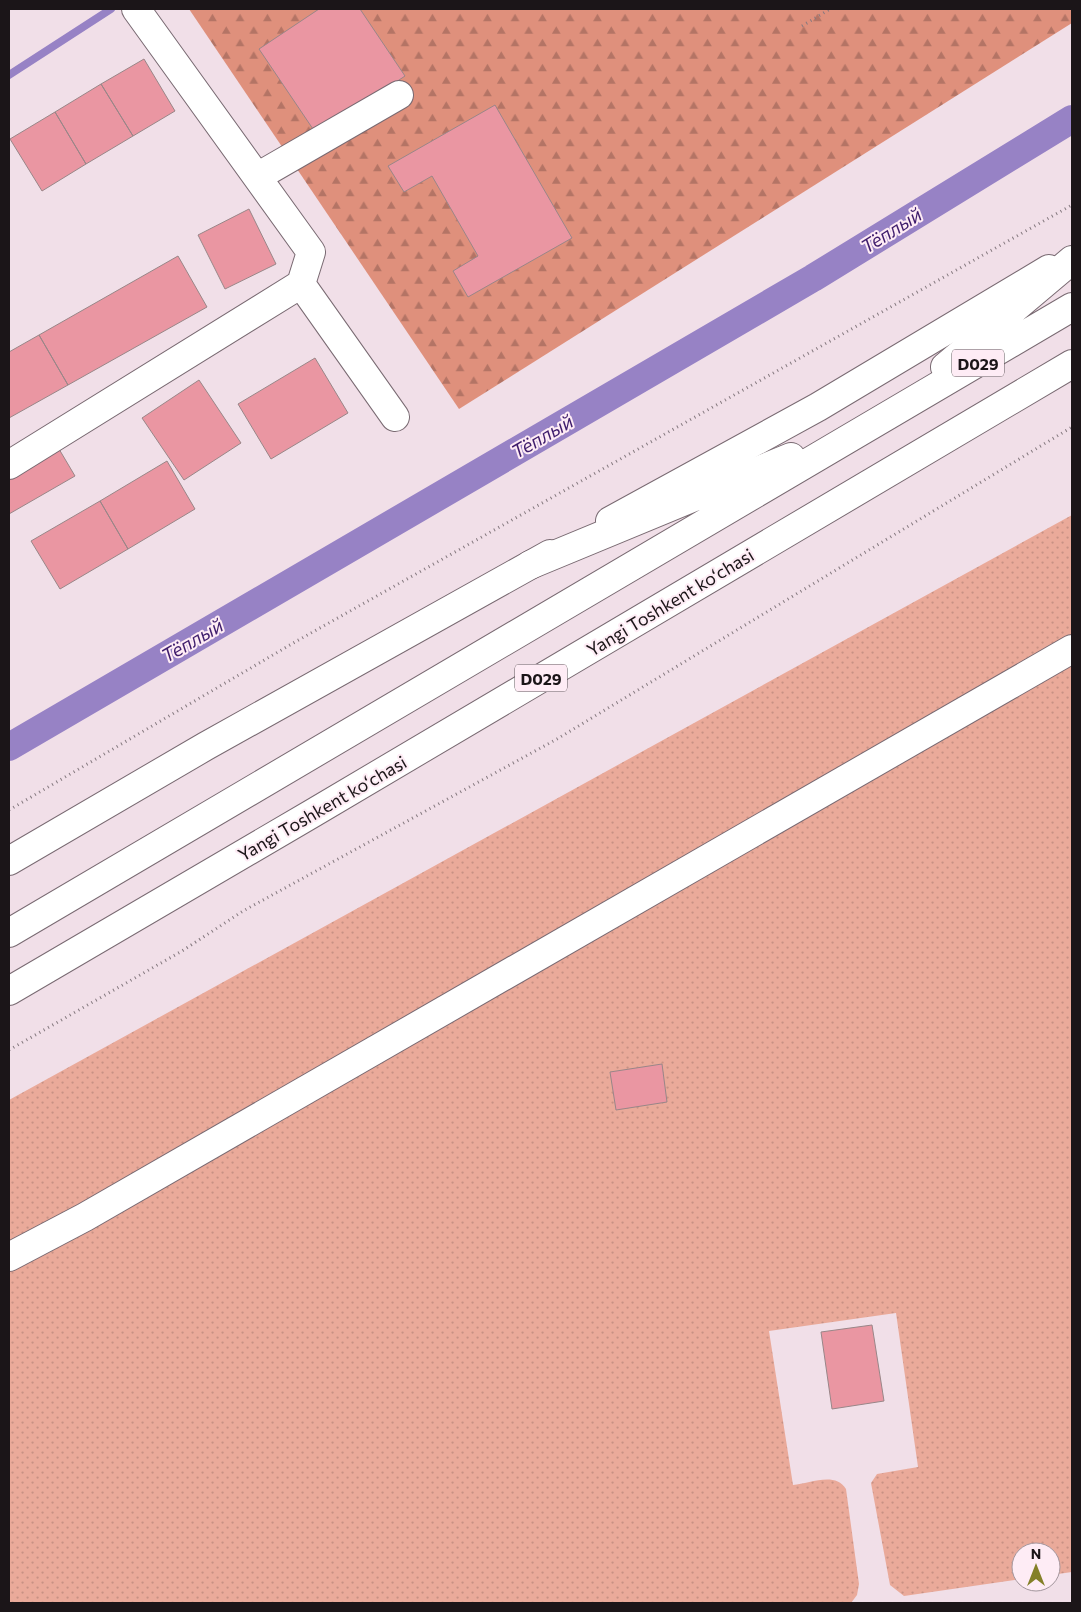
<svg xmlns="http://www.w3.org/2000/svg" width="1081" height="1612" viewBox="0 0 1081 1612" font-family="Commissioner,sans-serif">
<defs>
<pattern id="green-dots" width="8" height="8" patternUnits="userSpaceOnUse" patternTransform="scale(1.25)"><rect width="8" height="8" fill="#eaaa9a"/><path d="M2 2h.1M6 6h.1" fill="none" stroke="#c89184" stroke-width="1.8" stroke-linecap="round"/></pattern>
<pattern id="forest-firs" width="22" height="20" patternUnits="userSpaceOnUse" patternTransform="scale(1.25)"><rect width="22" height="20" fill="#df907c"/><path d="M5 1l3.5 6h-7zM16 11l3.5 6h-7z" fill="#b47465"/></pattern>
</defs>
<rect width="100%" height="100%" fill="#f1dfe8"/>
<path fill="url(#green-dots)" d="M 1072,515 L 1072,1572 L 1051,1575 L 1051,1552 L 1021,1552 L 1021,1579 L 904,1596 L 890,1585 L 871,1483 L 877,1474 L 918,1467 L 896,1313 L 769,1331 L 793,1485 C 809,1484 835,1471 846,1489 L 859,1584 L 857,1595 L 851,1603 L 9,1603 L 9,1100 Z"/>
<path fill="url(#forest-firs)" d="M 189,9 L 1072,9 L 1072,23 L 459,409 Z"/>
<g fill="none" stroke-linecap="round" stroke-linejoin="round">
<path stroke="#9782c5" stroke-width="8" d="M 9,75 L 111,9"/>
<path stroke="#9782c5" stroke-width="28" d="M 9,747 L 813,278 L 1072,119"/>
</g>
<path fill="#ea96a2" stroke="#998688" d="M 319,9 L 360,9 L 405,76 L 317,135 L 259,49 Z
M 144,59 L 175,111 L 133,136 L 101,84 Z
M 101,84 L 133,136 L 86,164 L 55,112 Z
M 495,105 L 572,238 L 468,297 L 453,271 L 478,256 L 432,176 L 404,192 L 388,166 Z
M 55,112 L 86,164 L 42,191 L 10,139 Z
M 249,209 L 276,264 L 225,289 L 198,235 Z
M 178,256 L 207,307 L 68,385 L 39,335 Z
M 39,335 L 68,385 L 9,418 L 9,352 Z
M 315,358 L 348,413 L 271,459 L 238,404 Z
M 199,380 L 241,443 L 184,480 L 142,418 Z
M 59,449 L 75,476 L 9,514 L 9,478 Z
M 167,461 L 195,509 L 128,549 L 100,501 Z
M 100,501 L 128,549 L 60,589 L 31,541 Z
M 662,1064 L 667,1102 L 616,1110 L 610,1072 Z
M 872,1325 L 884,1401 L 832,1409 L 821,1332 Z"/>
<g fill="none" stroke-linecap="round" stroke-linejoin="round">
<defs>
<path id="minor" d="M 257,177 L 399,95
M 301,284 L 395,417
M 9,465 L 301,284 L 311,252 L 136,9
M 9,1257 L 85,1217 L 1072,649"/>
<path id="major" d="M 610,521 L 818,407 L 1049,269
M 9,861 L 206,746 L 550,554"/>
<path id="highway" d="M 945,367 L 1072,260
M 530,565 L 791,457
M 9,933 L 1072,307
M 9,991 L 313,813 L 1072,364"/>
</defs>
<use href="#minor" stroke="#796a72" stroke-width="30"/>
<use href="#major" stroke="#796a72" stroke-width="30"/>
<use href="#highway" stroke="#796a72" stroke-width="30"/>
<path stroke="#85797f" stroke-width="3" stroke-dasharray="1 4" stroke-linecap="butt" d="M 802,26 L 830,9
M 9,810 L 295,642 L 1072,205
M 9,1050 L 182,951 L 243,911 L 557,739 L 1072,427"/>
<use href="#minor" stroke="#fff" stroke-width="28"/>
<use href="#major" stroke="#fff" stroke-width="28"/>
<use href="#highway" stroke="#fff" stroke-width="28"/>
</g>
<g text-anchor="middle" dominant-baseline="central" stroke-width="4" stroke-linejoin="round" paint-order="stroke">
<g fill="#feecf5" stroke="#5f565a" stroke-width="1">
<rect x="952" y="349.5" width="52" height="27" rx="4"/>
<rect x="515" y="664.5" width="52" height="27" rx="4"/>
</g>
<g font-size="16" font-weight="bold" fill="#1b1518">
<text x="978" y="363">D029</text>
<text x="541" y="678">D029</text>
</g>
<g font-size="18" fill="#1b1518" stroke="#feecf5">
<text transform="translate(670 602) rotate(-31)">Yangi Toshkent ko‘chasi</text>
<text transform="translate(322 808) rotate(-30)">Yangi Toshkent ko‘chasi</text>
</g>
<g font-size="19" font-style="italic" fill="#3e1c6c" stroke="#feecf5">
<text transform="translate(891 230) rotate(-32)">Тёплый</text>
<text transform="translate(542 436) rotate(-30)">Тёплый</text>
<text transform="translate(192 640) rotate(-30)">Тёплый</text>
</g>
</g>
<rect width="1081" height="1612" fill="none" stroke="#1b1518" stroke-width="20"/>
<g transform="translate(1036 1567)"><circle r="24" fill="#feecf5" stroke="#a3969d"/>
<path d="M0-4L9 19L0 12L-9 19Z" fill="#848028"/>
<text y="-8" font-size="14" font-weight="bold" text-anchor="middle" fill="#1b1518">N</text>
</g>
</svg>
